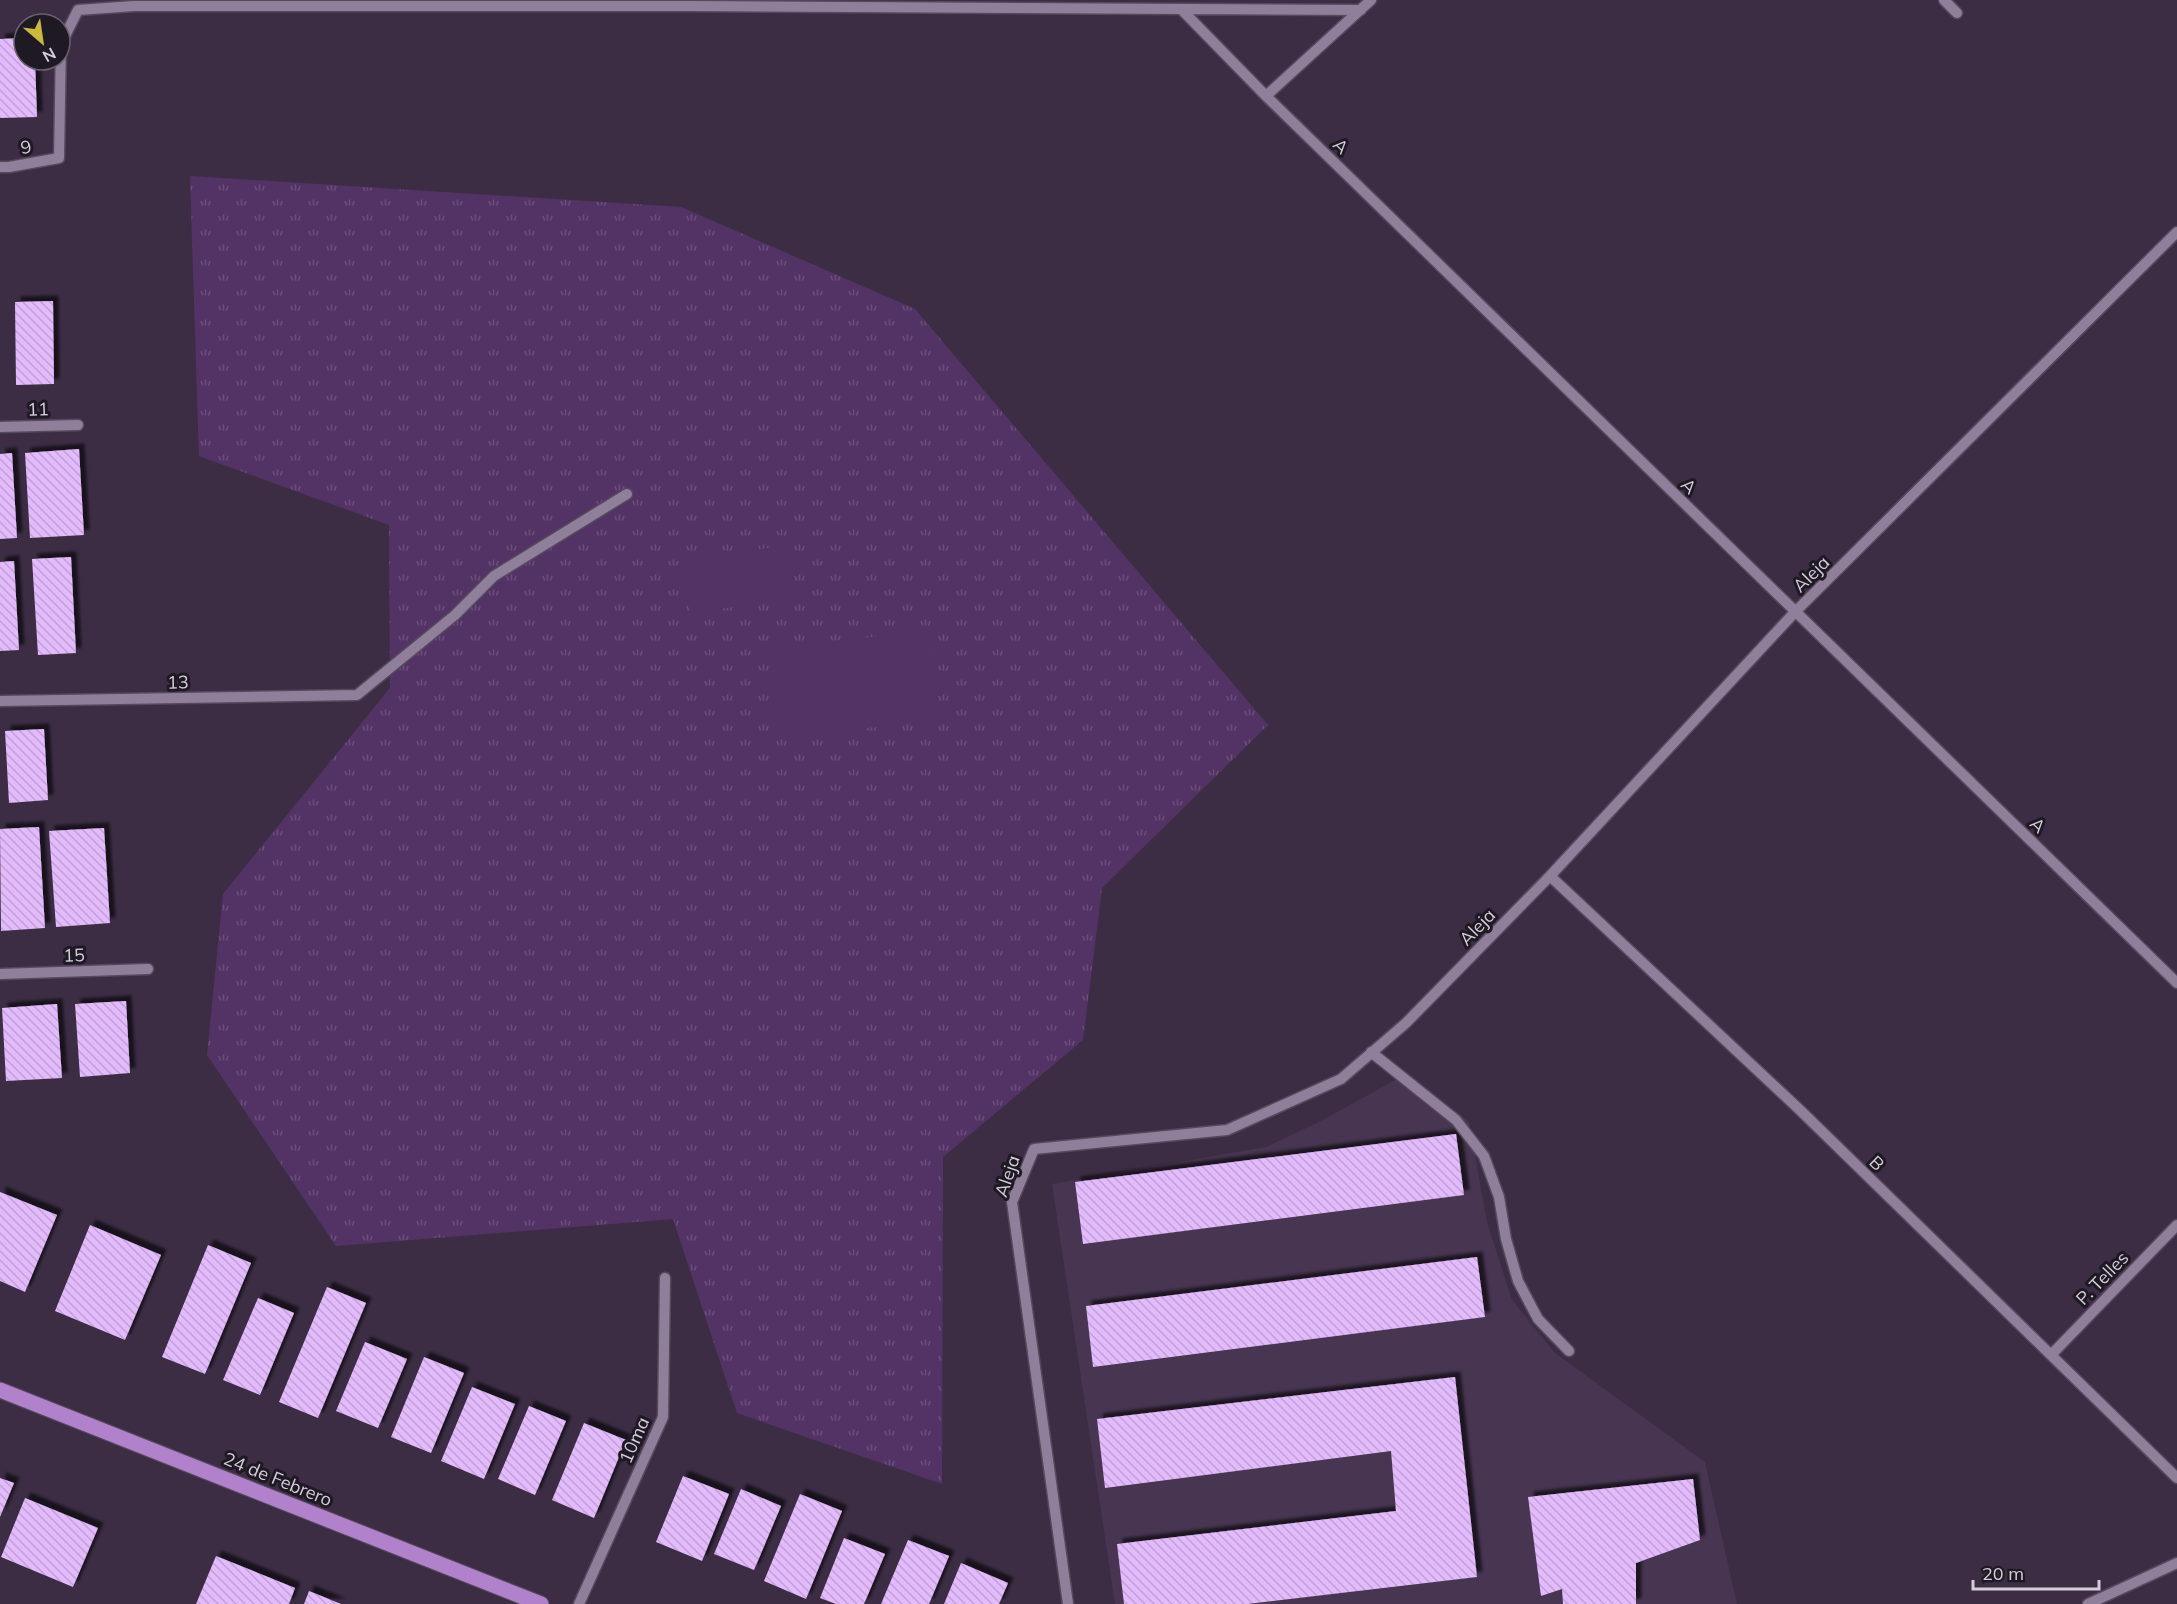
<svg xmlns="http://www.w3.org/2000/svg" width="2177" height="1604" viewBox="0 0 2177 1604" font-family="Mulish,sans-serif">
<defs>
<pattern id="grass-tufts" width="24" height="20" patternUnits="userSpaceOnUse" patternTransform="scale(1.5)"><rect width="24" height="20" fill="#533365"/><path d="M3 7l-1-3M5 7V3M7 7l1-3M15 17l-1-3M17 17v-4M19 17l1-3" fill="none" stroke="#6b4f7a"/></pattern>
<pattern id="building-back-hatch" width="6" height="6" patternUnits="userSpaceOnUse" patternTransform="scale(1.5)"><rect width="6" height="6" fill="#e3bafc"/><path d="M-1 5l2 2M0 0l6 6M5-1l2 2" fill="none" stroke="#c2a1d7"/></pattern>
<filter id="shadow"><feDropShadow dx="5.5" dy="-5.5" stdDeviation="1.5" flood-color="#0009"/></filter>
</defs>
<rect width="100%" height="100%" fill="#3c2d45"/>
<path fill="#473552" d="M 1408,1073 L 1469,1122 L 1487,1222 L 1512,1300 L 1555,1353 L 1705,1462 L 1737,1604 L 1115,1604 L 1052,1184 L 1266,1147 L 1317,1123 Z"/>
<path fill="url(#grass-tufts)" d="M 190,176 L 681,207 L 915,309 L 1268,725 L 1102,888 L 1083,1040 L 943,1157 L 942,1484 L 737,1413 L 673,1219 L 336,1246 L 207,1055 L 223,894 L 390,688 L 389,525 L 199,456 Z"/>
<path fill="#533365" d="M 788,545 L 795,598 L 691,613 L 684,560 Z
M 928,631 L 938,720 L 777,738 L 768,648 Z"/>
<path fill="url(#building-back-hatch)" filter="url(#shadow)" d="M 24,38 L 24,60 L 35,60 L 37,117 L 0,118 L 0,39 Z
M 53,301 L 54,384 L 16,385 L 15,302 Z
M 79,449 L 84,535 L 30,538 L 25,453 Z
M 12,453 L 17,538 L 0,539 L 0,454 Z
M 71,557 L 76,653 L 38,655 L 32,559 Z
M 14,561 L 19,650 L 0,651 L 0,562 Z
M 44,729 L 48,800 L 9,803 L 5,731 Z
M 39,827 L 45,928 L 1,931 L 0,829 Z
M 104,828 L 110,923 L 56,927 L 49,831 Z
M 126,1001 L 130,1073 L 80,1077 L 75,1004 Z
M 57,1004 L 62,1078 L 6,1081 L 2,1008 Z
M 1456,1134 L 1464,1195 L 1083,1244 L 1075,1182 Z
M 0,1192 L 57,1215 L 25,1292 L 0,1281 Z
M 90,1225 L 161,1255 L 125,1340 L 55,1311 Z
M 208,1245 L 251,1263 L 205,1374 L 162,1357 Z
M 1477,1257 L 1485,1317 L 1093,1367 L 1086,1306 Z
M 327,1287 L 366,1303 L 318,1418 L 279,1402 Z
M 258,1298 L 294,1313 L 260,1395 L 223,1380 Z
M 365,1342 L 407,1359 L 378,1428 L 336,1411 Z
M 424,1357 L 464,1373 L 431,1453 L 391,1437 Z
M 1455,1377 L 1477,1577 L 1247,1604 L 1124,1604 L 1117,1544 L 1396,1511 L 1391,1451 L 1105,1488 L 1097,1419 Z
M 472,1387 L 515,1404 L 484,1479 L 441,1461 Z
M 529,1406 L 566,1421 L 535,1495 L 498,1479 Z
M 584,1423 L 626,1440 L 594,1518 L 552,1500 Z
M 683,1476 L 729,1494 L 702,1561 L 656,1542 Z
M 0,1478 L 14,1483 L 0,1517 Z
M 1693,1479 L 1700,1540 L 1636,1563 L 1636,1604 L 1563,1604 L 1562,1589 L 1541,1596 L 1528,1497 Z
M 741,1489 L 781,1506 L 754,1570 L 714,1554 Z
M 800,1494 L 842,1511 L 806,1599 L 764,1581 Z
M 25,1498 L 98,1528 L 73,1587 L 1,1557 Z
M 844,1538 L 885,1554 L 864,1604 L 836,1604 L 820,1598 Z
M 908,1540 L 949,1556 L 929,1604 L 881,1604 Z
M 216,1556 L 295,1588 L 289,1604 L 196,1604 Z
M 961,1563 L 1008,1583 L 999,1604 L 944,1604 Z
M 309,1591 L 341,1604 L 304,1604 Z"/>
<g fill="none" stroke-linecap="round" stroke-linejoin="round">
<defs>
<path id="minor" d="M 1944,0 L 1957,13
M 1181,9 L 1266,96 L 2177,983
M 1266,96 L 1371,0
M 0,167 L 9,167 L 59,158 L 61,44 L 78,10 L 134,6 L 691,6 L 1361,10
M 0,427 L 78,425
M 0,701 L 357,695 L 455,615 L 494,576 L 627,494
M 1550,876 L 1801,1111 L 2177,1478
M 0,974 L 148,969
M 1371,1052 L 1456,1120 L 1484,1156 L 1499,1197 L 1506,1239 L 1518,1281 L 1538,1319 L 1569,1351
M 2051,1355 L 2177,1225
M 579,1604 L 663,1417 L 665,1278
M 1068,1604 L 1012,1202 L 1034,1149 L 1227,1130 L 1341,1079 L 1406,1023 L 1550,876 L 1795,612 L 2177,232
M 2088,1604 L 2177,1563"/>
<path id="major" d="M 0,1390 L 541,1604"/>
</defs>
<use href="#minor" stroke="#55495d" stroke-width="13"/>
<use href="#major" stroke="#55495d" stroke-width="17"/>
<use href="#minor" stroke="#907f9a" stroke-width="10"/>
<use href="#major" stroke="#b281cc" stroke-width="15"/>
</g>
<g text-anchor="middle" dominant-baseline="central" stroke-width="6" stroke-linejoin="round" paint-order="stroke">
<g font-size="18" fill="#d6cddc" stroke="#1f1923">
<text transform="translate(1341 146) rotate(44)">A</text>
<text transform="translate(26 147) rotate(-10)">9</text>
<text transform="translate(38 409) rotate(-2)">11</text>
<text transform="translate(1689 486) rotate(44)">A</text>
<text transform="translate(1811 574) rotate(-45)">Aleja</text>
<text transform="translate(178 682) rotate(-1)">13</text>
<text transform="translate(2038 825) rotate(44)">A</text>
<text transform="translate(1477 927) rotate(-46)">Aleja</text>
<text transform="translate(74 955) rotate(-2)">15</text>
<text transform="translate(1877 1163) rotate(44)">B</text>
<text transform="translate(1007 1176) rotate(-71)">Aleja</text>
<text transform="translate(2102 1278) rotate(-46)">P. Telles</text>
<text transform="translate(634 1440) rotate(-66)">10ma</text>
<text transform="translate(278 1479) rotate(22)">24 de Febrero</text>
</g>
</g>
<g transform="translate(42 42) rotate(151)"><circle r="28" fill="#1f1923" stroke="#68616d" stroke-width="1.5"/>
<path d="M0-4.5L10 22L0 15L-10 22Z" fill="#c9ba3a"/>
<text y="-9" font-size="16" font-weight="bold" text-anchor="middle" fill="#d6cddc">N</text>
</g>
<path d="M1973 1580v9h126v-9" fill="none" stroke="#d6cddc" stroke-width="3"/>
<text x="1982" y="1580" font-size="18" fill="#d6cddc" stroke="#1f1923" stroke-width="4.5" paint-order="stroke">20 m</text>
</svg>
